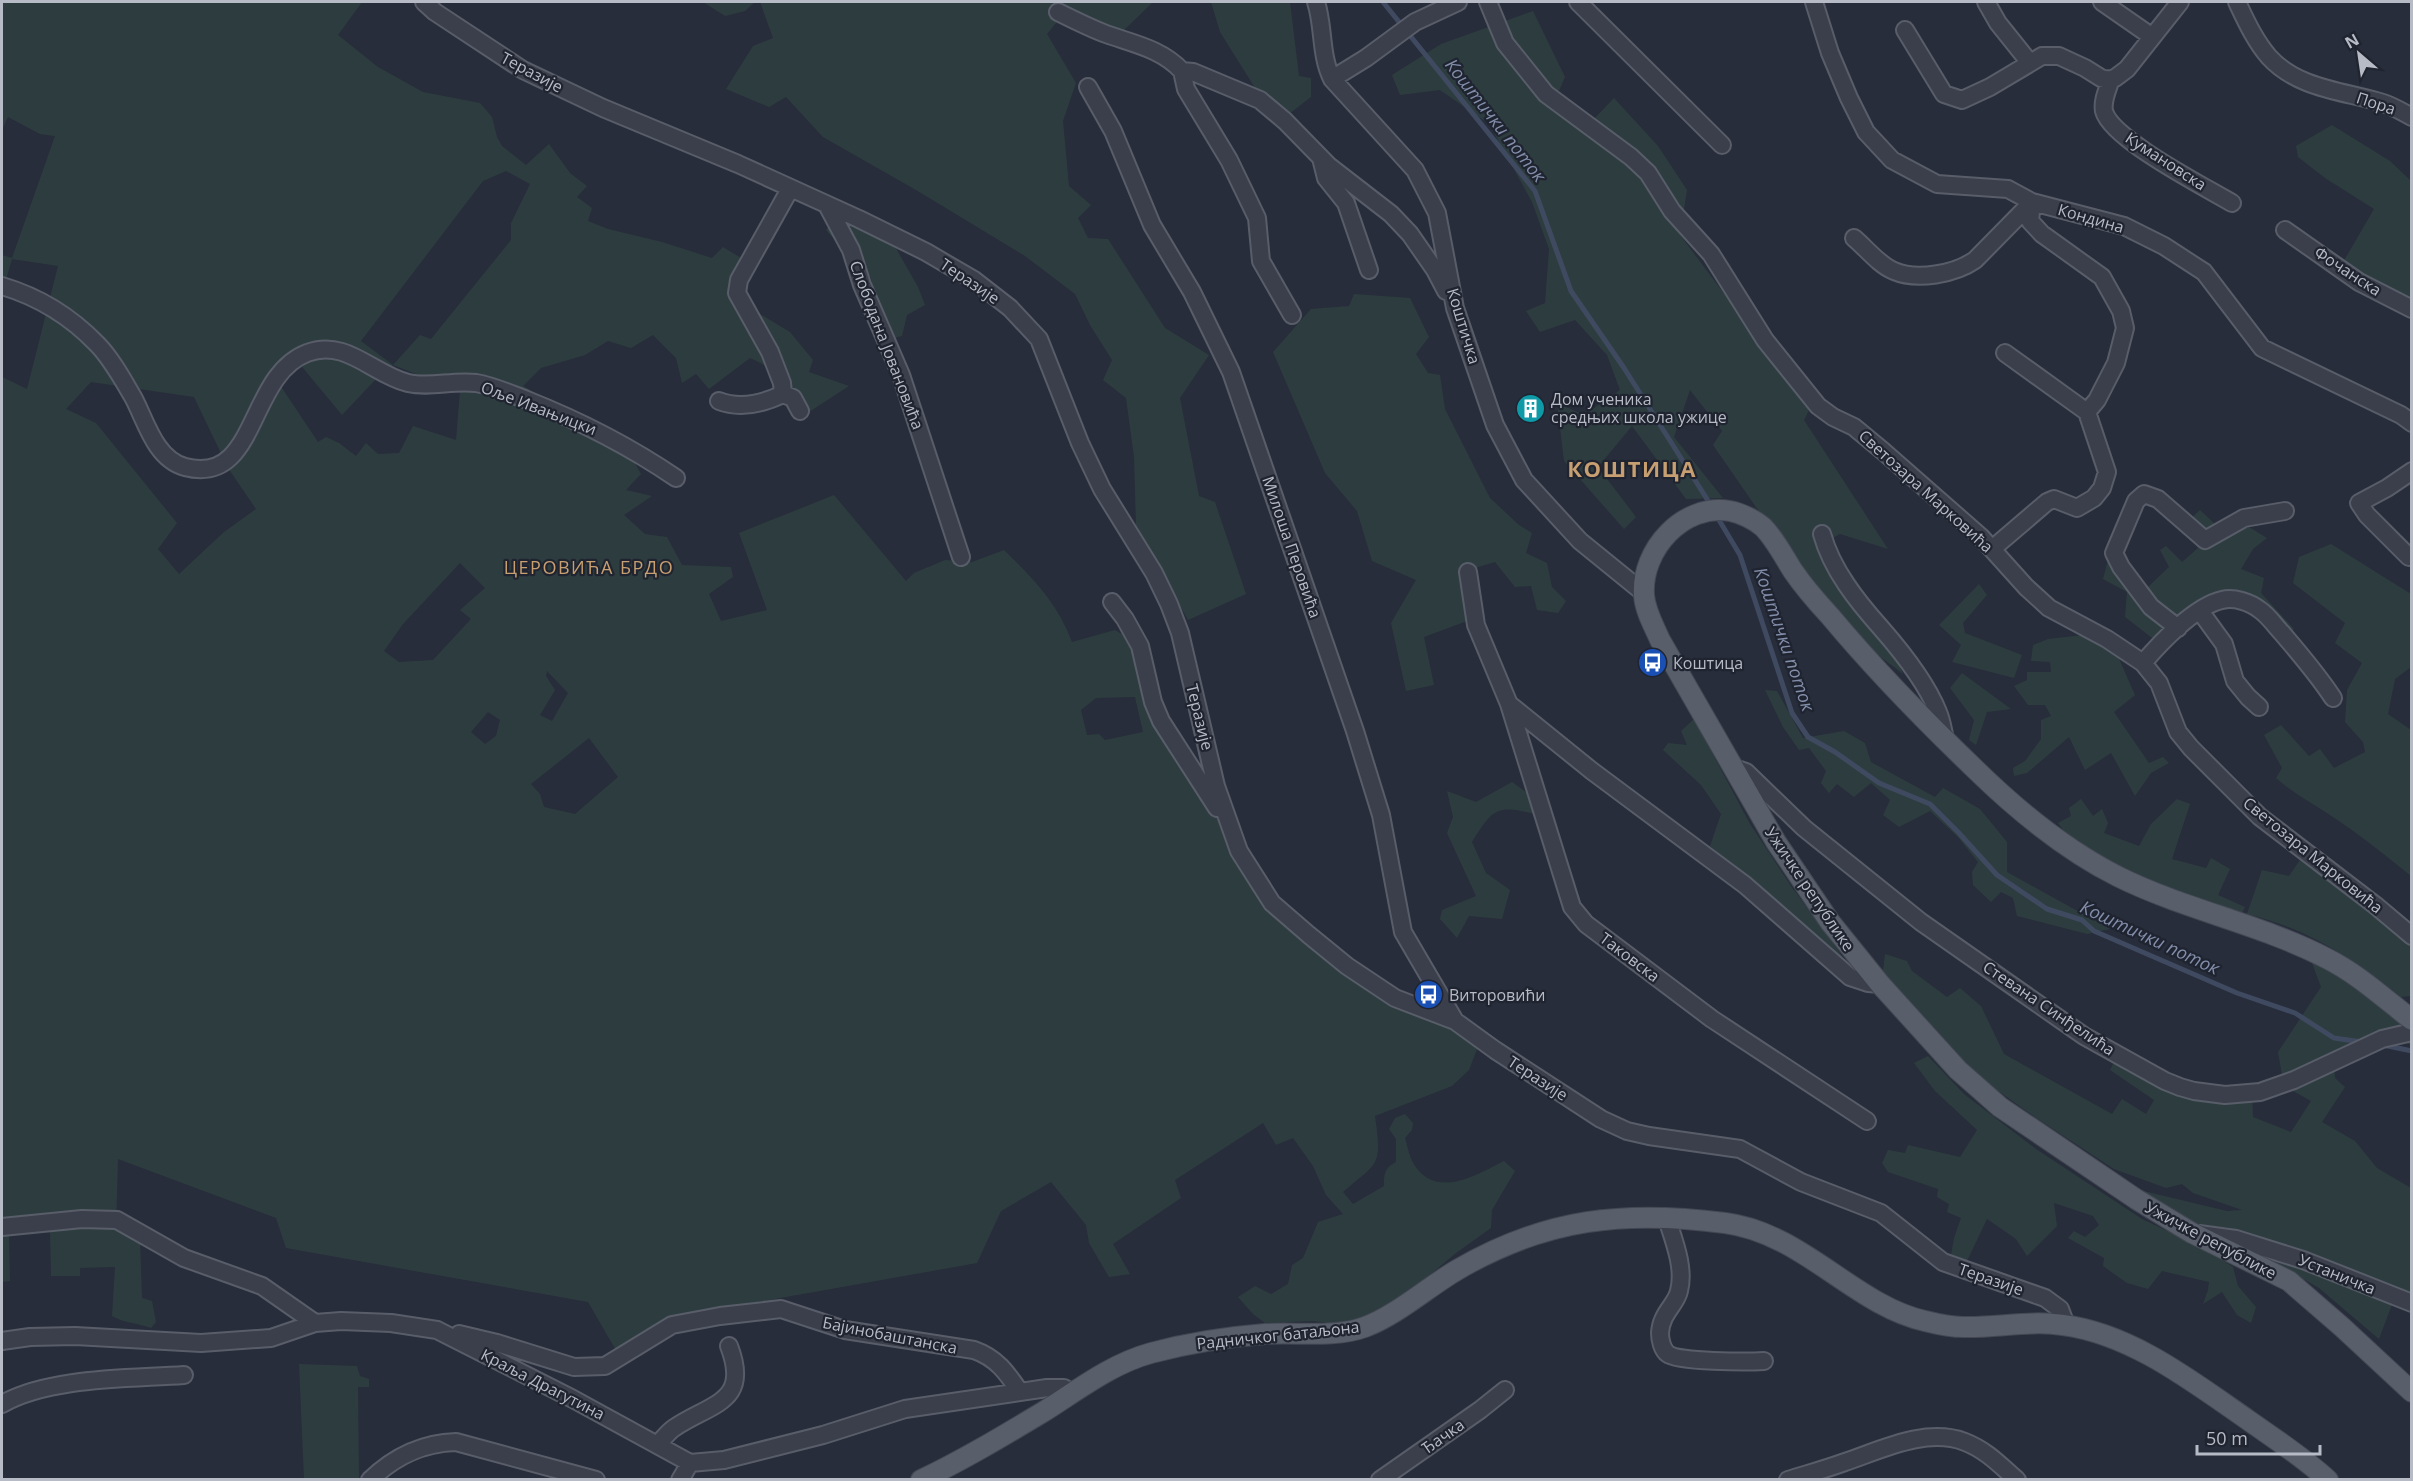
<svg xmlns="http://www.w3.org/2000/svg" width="2413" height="1481" viewBox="0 0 2413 1481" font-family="'Open Sans',sans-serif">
<rect width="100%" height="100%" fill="#272d3a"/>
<path fill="#2d3d3f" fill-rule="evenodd" d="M 2,2 L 362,2 L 338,35 L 378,67 L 423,92 L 480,103 L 492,117 L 497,137 L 502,146 L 526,165 L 549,144 L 570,173 L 587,186 L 577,197 L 592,208 L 588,221 L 608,229 L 662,242 L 712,258 L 723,247 L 746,261 L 728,295 L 790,332 L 813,360 L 809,372 L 849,386 L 809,412 C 793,391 776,368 750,358 L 709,389 L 696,374 L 682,383 L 676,358 L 653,335 L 631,348 L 608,341 L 585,355 L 541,368 L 523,386 L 622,440 L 641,474 L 626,490 L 652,496 L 624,515 L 645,534 L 667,537 L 682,565 L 731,567 L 733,577 L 709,594 L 721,621 L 767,610 L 739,533 L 834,495 L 906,581 L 914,573 L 945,560 L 972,562 L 1004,550 C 1033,578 1058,604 1072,642 L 1115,630 L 1130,639 L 1158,729 L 1226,826 L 1280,912 L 1387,1004 L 1422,1013 L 1459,1034 L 1477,1049 L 1469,1070 L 1452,1086 L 1375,1116 C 1382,1167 1379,1161 1343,1192 L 1353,1204 L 1384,1186 C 1384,1173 1385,1168 1396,1162 L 1396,1139 L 1389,1129 L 1395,1118 L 1405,1114 L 1413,1123 L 1412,1130 L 1405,1138 C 1407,1145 1409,1154 1412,1161 C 1433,1201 1475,1176 1504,1161 L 1515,1171 L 1492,1210 L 1491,1228 L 1456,1253 L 1394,1305 L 1367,1318 L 1334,1324 L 1314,1321 L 1265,1323 L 1253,1314 L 1238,1297 L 1255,1286 L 1271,1294 L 1288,1284 L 1292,1265 L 1303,1258 L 1318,1222 L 1343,1214 L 1326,1195 L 1313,1166 L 1293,1138 L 1276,1145 L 1263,1123 L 1175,1180 L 1181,1198 L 1113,1244 L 1130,1274 L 1109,1277 L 1089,1243 L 1086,1225 L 1051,1182 L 1001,1211 L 977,1263 L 702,1312 L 617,1352 L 588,1302 L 286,1248 L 276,1218 L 118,1159 L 116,1227 L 140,1240 L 142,1298 L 152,1301 L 156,1322 L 151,1328 C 137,1323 124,1323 112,1316 L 115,1267 L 80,1268 L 80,1276 L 51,1276 L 50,1231 L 9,1233 L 10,1281 L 2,1282 L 2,377 L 27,389 L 58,266 L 12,259 L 2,293 L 2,255 L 12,258 L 55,136 L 40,134 L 8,117 L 2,130 ZM 506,171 L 530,184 L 511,223 L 511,240 L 431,339 L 420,335 L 393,365 L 361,341 L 483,181 ZM 298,362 L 342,415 L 379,376 L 393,365 L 460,391 L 456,440 L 413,426 L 399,453 L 378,454 L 366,443 L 356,456 L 339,443 L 326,437 L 318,442 L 280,385 ZM 91,382 L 194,397 L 228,468 L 256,509 L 224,532 L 179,574 L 158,549 L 177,523 L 96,423 L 66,409 ZM 460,563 L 485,588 L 460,610 L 471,619 L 433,660 L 399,662 L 384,651 L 403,624 ZM 547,671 L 568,693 L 552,721 L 540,715 L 555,690 L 546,676 ZM 1135,697 L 1143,732 L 1105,740 L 1099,734 L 1087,735 L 1081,710 L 1096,698 ZM 488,712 L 500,720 L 496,736 L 485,744 L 471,732 ZM 589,738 L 618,777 L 575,814 L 544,807 L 540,794 L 531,784 Z
M 703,2 L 755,2 L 745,11 L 725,16 Z
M 760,2 L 1153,2 L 1120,34 L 1066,11 L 1047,34 L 1076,83 L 1063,121 L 1069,186 L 1091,205 L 1078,218 L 1088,238 L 1108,239 L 1165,328 L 1209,355 L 1180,398 L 1199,496 L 1215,502 L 1246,594 L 1188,620 L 1136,525 L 1134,457 L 1126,398 L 1103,380 L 1112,360 L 1090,325 L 1075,294 L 1025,256 L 916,190 L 823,137 L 786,97 L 769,107 L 726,89 L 753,46 L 773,38 Z
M 1211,2 L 1290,2 L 1299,76 L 1311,78 L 1311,97 L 1289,114 L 1257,91 L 1220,32 Z
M 1533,11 L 1565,77 L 1557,95 L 1592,121 L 1614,98 L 1658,146 L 1687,190 L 1680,235 L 1810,408 L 1804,420 L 1888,549 L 1840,534 L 1829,540 L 1873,605 L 1903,674 L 1861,642 L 1794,562 L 1713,445 L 1722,431 L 1690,390 L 1674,437 L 1723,498 L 1686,499 L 1632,426 L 1598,467 L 1636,517 L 1624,529 L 1564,461 L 1557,403 L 1584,415 L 1620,390 L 1607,355 L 1575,320 L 1540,332 L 1526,311 L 1545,303 L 1549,249 L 1532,202 L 1489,124 L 1440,90 L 1400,95 L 1392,75 L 1441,44 Z
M 2332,125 L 2390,161 L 2411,181 L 2411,302 L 2342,264 L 2374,209 L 2325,178 L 2298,157 L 2296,146 Z
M 839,213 L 893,243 L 918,287 L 925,305 L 907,315 L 902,336 L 893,338 L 874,301 L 871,278 L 860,263 L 840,246 L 826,230 Z
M 1354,294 L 1410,298 L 1429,337 L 1416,354 L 1428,373 L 1440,375 L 1445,409 L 1490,498 L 1519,525 L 1532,533 L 1526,553 L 1547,563 L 1552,587 L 1566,601 L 1558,613 L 1537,610 L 1531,586 L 1515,587 L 1495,562 L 1475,568 L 1461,586 L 1467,621 L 1424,637 L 1434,685 L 1406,691 L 1391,623 L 1416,580 L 1372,561 L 1357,511 L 1325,473 L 1273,352 L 1311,309 L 1349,306 Z
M 2200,510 L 2216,525 L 2231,516 L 2267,538 L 2253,549 L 2241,569 L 2264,578 L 2261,593 L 2294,629 L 2280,642 L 2247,607 L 2209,601 L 2156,641 L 2125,617 L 2127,592 L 2103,579 L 2110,552 L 2148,587 L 2169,567 L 2160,550 L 2166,546 L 2182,562 L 2198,548 L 2181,527 Z
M 2331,544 L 2411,594 L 2411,667 L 2395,679 L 2388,714 L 2411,730 L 2411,876 C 2385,855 2358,833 2330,815 C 2312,803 2293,793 2276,778 L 2282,768 L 2264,735 L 2281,725 L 2309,756 L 2320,749 L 2334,768 L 2365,752 L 2363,742 L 2345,722 L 2347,690 L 2362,663 L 2335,643 L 2345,623 L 2293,583 L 2299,557 Z
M 1979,584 L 1987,595 L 1963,623 L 1965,633 L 2022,655 L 2014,678 L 1952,662 L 1961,645 L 1939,625 Z
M 2083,635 L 2116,652 L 2135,695 L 2114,712 L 2149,763 L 2163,757 L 2169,763 L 2151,773 L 2135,796 L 2111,753 L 2085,770 L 2069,737 L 2027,773 L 2014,776 L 2013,768 L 2025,761 L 2041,739 L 2041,720 L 2051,716 L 2045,705 L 2028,705 L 2014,686 L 2027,680 L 2027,672 L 2051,672 L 2050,662 L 2031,661 L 2033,645 L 2048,639 Z
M 1962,673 L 2011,709 L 1987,712 L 1976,745 L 1969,740 L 1974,720 L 1950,688 Z
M 1765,690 L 1777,691 L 1803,738 L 1844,731 L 1865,743 L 1871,762 L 1935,797 L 1943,788 L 1980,809 L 2007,842 L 2007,872 L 2110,929 L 2087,934 L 2017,916 L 2013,898 L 2001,892 L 1991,902 L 1973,885 L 1972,872 L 1978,862 L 1958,837 L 1930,811 L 1899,827 L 1883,815 L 1890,800 L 1871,783 L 1854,797 L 1837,784 L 1829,793 L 1821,783 L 1826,771 L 1809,748 L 1799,750 L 1783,727 Z
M 1694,719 L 1750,824 L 1791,886 L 1845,960 L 1710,846 L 1721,814 L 1701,785 L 1663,750 L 1668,743 L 1687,745 L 1681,731 Z
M 1512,782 L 1529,794 L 1534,814 C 1496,804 1492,810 1472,842 L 1486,873 L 1510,890 L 1502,919 L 1469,916 L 1457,938 L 1440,919 L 1442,910 L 1476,896 L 1447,833 L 1453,817 L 1447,791 L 1476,802 Z
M 2081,799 L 2093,816 L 2102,809 L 2108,823 L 2104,833 L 2139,846 L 2151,824 L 2177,799 L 2190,804 L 2172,859 L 2206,868 L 2211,858 L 2230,869 L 2218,895 L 2245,907 L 2241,916 L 2133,876 L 2068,836 L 2058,823 L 2071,816 L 2069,808 Z
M 2302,857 L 2411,944 L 2411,996 L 2401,997 C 2352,958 2309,929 2247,914 L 2262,870 L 2289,876 Z
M 1885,954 L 1907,961 L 1912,971 L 1947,997 L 1960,988 L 1981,1006 L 2004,1054 L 2112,1114 L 2122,1099 L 2146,1114 L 2154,1100 L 2110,1070 L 2114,1062 L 2171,1090 L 2252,1094 L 2253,1117 L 2291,1132 L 2311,1101 L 2284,1086 L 2278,1052 L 2321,987 L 2311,960 L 2359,988 L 2411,1030 L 2411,1045 L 2382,1032 L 2334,1063 L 2335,1078 L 2345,1087 L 2322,1122 L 2355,1141 L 2377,1168 L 2411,1188 L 2411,1292 L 2366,1280 L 2230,1228 L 2195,1224 L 2135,1189 L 2227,1211 L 2242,1210 L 2193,1193 L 2182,1184 L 2166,1188 L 2114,1169 L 2038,1119 L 1980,1078 L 1883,971 Z
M 1928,1056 L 1964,1094 L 2036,1149 L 2142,1219 L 2199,1246 L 2233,1267 L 2238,1286 L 2256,1307 L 2251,1323 L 2237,1315 L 2222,1292 L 2203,1304 L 2208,1290 L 2209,1282 L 2162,1271 L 2148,1289 L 2127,1283 L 2103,1266 L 2104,1258 L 2068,1238 L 2074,1231 L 2085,1237 L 2099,1225 L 2093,1216 L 2054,1203 L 2057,1226 L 2027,1256 L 2016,1239 L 1987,1219 L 1966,1263 L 1951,1255 L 1954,1238 L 1961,1218 L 1947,1212 L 1949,1204 L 1937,1197 L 1938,1189 L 1888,1172 L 1882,1163 L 1888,1150 L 1905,1153 L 1908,1145 L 1960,1157 L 1977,1130 L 1935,1091 L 1914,1063 Z
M 2257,1252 L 2394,1299 L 2379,1339 L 2319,1288 Z
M 299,1364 L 357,1366 L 360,1376 L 369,1379 L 369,1387 L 358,1387 L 359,1479 L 304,1479 Z"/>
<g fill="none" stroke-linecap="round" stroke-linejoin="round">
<path stroke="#3f4a61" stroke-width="5" d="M 1383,2 L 1535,191 L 1571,291 L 1624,368 L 1712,507
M 1716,515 L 1740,555 L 1792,713 L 1808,737 L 1835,752 L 1879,783 L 1930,804 L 1958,832 L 1997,875 L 2047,909 L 2082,920 L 2094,931 L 2237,993 L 2295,1013 L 2334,1038 L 2362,1042
M 2383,1045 L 2412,1051"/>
<defs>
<path id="minor" d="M 424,2 L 435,12 L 523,70 L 603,108 L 738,164 L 859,219 L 926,252 L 974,280 L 1010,308 L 1039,339 L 1080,443 L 1102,489 L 1154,573 L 1169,604 L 1180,633 L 1216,786 L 1239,851 L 1272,903 L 1309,935 L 1347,966 L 1395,998 L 1455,1021 L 1495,1050 L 1601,1119 L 1627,1131 L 1649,1136 L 1740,1149 L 1801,1182 L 1881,1213 L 1943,1262 L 2045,1298 L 2060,1309 L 2066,1325
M 1316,2 C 1324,26 1320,55 1332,79 L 1415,170 L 1437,213 L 1455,308 L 1495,425 L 1524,480 L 1580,541 L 1644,593
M 1488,2 L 1505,43 L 1546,94 L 1631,157 L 1648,173 L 1672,211 L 1711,254 L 1765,340 L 1818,406 L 1833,417 L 1854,427 L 1883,451 L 1981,537 L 2026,587 L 2049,608 L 2107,639 L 2143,663 L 2159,683 L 2178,732 L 2191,748 L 2260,817 L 2375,905 L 2412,936
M 1578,2 L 1722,145
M 1814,2 L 1830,53 L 1849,98 L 1866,132 L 1892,160 L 1937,184 L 2008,189 L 2032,202 L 2124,226 L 2164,246 L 2204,272 L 2262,348 L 2401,415 L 2412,423
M 1986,2 L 1998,23 L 2030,63
M 2102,2 L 2151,36
M 2237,2 C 2246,21 2255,41 2269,57 C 2298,89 2344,91 2383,103 C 2393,106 2402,112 2412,117
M 1058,12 C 1074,20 1090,28 1106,34 C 1134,44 1162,49 1182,71 L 1193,72 L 1260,100 L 1285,121 L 1329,166 L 1391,214 L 1410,234 L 1435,270 L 1446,291
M 1905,30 L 1944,94 L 1962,100 L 1990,87 L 2042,56 L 2059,56 L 2085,68 L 2101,78 L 2108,80 L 2115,78 L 2127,69 L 2180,2
M 1182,71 L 1186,89 L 1229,160 L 1257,218 L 1261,261 L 1292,315
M 1332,79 L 1366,58 L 1415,22 L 1458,2
M 2111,79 C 2108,89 2102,100 2104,111 C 2111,139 2205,187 2232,203
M 1088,87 L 1113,131 L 1152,225 L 1192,292 L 1231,372 L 1355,731 L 1381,815 L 1403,932 L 1455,1021
M 1321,158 L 1326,178 L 1346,203 L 1369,270
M 2032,202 L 2030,221 L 2042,234 L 2102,277 L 2121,311 L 2125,328 L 2116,363 L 2097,400 L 2087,412
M 827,205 L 851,250 L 862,285 L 901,375 L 961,557
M 2285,230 L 2359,282 L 2412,309
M 1854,238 C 1866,248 1879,265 1894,271 C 1917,281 1955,274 1975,260 L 2032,202
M 2,286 C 39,297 70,316 97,344 C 111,358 123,380 133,397 C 146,421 155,459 185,467 C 258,486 247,376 307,353 C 346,338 372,374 408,383 C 430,388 453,380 476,383 C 494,386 511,394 527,400 C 580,421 629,446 676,478
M 783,394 L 793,398 L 800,411
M 719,401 C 740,409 762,404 783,394 L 782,383 L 770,352 L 737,293 L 739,280 L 790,189
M 1822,534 C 1832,570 1857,601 1881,628 C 1902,652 1926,682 1938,712 C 1942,721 1943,731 1945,739
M 1992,549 L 2047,502 L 2054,499 L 2077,508 L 2094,498 L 2102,488 L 2107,472 L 2087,412 L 2005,353
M 2409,557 L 2367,515 L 2359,503 L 2387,488 L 2412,471
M 1468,572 L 1476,625 L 1509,704 L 1572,907 L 1586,924 L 1712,1019 L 1867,1121
M 1112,602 L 1125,619 L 1140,646 L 1153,702 L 1161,721 L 1217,808
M 2200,611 L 2224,644 L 2235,681 L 2248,697 L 2259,707
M 2178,628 L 2151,607 L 2121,567 L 2114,553 L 2136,501 L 2144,494 L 2158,499 L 2205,540 L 2244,518 L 2285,511
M 2143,663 C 2160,643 2195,606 2222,600 C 2234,597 2250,602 2260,610 C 2269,616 2275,626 2282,633 C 2300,654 2318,675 2333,698
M 1509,704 L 1592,771 L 1745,885 L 1850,977 L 1868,983 L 1880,984
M 1734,768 L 1746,772 L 1804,828 L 1921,922 L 2084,1036 L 2165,1081 L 2180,1087 L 2194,1091 L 2225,1095 L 2260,1092 L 2294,1080 L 2382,1039 L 2412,1032
M 1667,1219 C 1674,1241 1685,1268 1679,1291 C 1676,1305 1661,1313 1660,1333 C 1660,1339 1662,1350 1668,1354 C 1678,1362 1748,1362 1764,1361
M 2,1227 L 82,1219 L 117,1220 L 184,1258 L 262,1286 L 315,1323
M 2199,1234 L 2236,1239 L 2303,1260 L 2412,1303
M 459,1334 L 497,1343 L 574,1367 L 605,1366 L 672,1325 L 720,1316 L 781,1309 L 845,1330 L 974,1350 C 997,1358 1007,1373 1020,1392
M 2,1341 L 30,1337 L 75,1336 L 201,1343 L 271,1338 L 315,1323 L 341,1321 L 391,1323 L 437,1330 L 573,1399 L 690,1463 L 724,1460 L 823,1435 L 905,1409 L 1047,1388 L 1064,1388 L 1071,1393
M 2,1404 C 50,1377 128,1379 184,1375
M 658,1444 C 663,1439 668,1432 674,1428 C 711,1403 751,1403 729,1346
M 370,1480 C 395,1456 422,1443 456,1442 L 596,1480
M 680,1480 L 690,1463
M 1380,1480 L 1480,1410 L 1505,1390
M 1788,1480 C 1807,1474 1826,1469 1845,1462 C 1881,1450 1926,1427 1965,1442 C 1986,1450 2000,1465 2017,1480"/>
<path id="major" d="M 2412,1020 C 2384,998 2358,974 2326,958 C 2260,924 2186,910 2119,877 C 2065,850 2019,812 1976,770 C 1925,721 1875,670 1830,616 C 1817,602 1804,587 1793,571 C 1784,557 1775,539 1763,527 C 1755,520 1741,513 1730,511 C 1683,503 1641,550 1644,595 C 1645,611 1654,626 1660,640 L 1776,842 L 1830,922 L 1880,984 L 1958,1070 L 2000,1107 L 2136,1199 L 2192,1233 L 2289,1281 L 2342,1327 L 2412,1392
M 921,1480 C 963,1460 1003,1436 1043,1412 C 1078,1390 1111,1364 1151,1353 C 1188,1343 1227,1337 1265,1334 C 1297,1332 1335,1338 1365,1327 C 1397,1315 1428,1287 1457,1270 C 1546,1218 1625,1210 1725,1223 C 1803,1233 1854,1305 1925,1321 C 1937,1324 1950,1327 1963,1327 C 1997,1328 2029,1320 2063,1325 C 2132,1334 2193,1382 2248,1420 C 2275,1439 2303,1457 2328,1480"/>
</defs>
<use href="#minor" stroke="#585d69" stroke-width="20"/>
<use href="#major" stroke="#434854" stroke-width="22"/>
<use href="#minor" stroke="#3a3f4b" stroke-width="16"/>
<use href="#major" stroke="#595e6b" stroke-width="20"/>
</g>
<defs>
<symbol id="building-disc" viewBox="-11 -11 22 22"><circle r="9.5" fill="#0f9aa8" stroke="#1f2430"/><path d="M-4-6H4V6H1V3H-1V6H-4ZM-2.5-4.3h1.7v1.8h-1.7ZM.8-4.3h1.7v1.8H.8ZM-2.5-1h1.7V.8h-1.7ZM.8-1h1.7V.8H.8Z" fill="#fff"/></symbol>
<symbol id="bus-disc" viewBox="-11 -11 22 22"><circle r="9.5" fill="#1a4fb4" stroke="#1f2430"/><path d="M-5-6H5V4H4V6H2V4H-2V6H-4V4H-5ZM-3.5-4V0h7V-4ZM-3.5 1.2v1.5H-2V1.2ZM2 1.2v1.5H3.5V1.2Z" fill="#fff"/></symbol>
</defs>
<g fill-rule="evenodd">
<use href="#building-disc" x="1514" y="392" width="33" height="33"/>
<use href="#bus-disc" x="1636" y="646" width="33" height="33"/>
<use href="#bus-disc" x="1412" y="978" width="33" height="33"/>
</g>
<g text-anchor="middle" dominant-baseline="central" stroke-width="4.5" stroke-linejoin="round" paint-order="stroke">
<g font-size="16" fill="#b6bbc6" stroke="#1f2430">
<text transform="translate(532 72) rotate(28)">Теразије</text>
<text transform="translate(2376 103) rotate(18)">Пора</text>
<text transform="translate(2166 161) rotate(33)">Кумановска</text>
<text transform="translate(2091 218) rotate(16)">Кондина</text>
<text transform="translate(2348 271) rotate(33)">Фочанска</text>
<text transform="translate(970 281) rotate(34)">Теразије</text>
<text transform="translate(1464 326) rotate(73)">Коштичка</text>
<text transform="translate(887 345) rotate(69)">Слободана Јовановића</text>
<text transform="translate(539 408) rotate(21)">Оље Ивањицки</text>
<text transform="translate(1926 491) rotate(42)">Светозара Марковића</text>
<text transform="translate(1292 547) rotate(71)">Милоша Перовића</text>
<text transform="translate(1200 717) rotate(76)">Теразије</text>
<text transform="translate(2313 855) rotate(39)">Светозара Марковића</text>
<text transform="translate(1810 889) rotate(56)">Ужичке републике</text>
<text transform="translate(1630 957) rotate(37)">Таковска</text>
<text transform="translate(2049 1008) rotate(34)">Стевана Синђелића</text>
<text transform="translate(1538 1078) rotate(33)">Теразије</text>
<text transform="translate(2211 1240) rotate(28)">Ужичке републике</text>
<text transform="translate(2337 1274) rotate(22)">Устаничка</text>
<text transform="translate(1991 1279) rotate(19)">Теразије</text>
<text transform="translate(890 1335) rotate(11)">Бајинобаштанска</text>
<text transform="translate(1278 1335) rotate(-6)">Радничког батаљона</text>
<text transform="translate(543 1384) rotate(27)">Краља Драгутина</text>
<text transform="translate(1443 1436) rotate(-35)">Ђачка</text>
</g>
<g font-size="16" fill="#b6bbc6" stroke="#1f2430" text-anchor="start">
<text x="1551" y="399">Дом ученика<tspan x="1551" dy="18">средњих школа ужице</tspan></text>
<text x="1673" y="663">Коштица</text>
<text x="1449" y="995">Виторовићи</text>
</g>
<g font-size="18" font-style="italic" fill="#828eaa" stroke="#1f2430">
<text transform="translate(1496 120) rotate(52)">Коштички поток</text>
<text transform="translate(1785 639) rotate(71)">Коштички поток</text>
<text transform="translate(2150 937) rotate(25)">Коштички поток</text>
</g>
<g font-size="18" letter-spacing="1.5" fill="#c79f70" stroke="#1f2430">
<text x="589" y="567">ЦЕРОВИЋА БРДО</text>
</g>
<g font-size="22" font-weight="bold" letter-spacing="1.5" fill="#c79f70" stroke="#1f2430">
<text x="1632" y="468">КОШТИЦА</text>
</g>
</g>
<rect width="2413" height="1481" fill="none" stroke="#b6bbc6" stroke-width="6"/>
<g transform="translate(2359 54) rotate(331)" stroke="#1f2430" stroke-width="4.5" paint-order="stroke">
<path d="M0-4.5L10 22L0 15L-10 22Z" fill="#b6bbc6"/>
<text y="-9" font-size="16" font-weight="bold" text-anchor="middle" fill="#b6bbc6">N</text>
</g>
<path d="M2197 1445v9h123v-9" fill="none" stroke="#b6bbc6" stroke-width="3"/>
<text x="2206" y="1445" font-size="18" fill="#b6bbc6" stroke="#1f2430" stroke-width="4.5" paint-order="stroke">50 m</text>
</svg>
